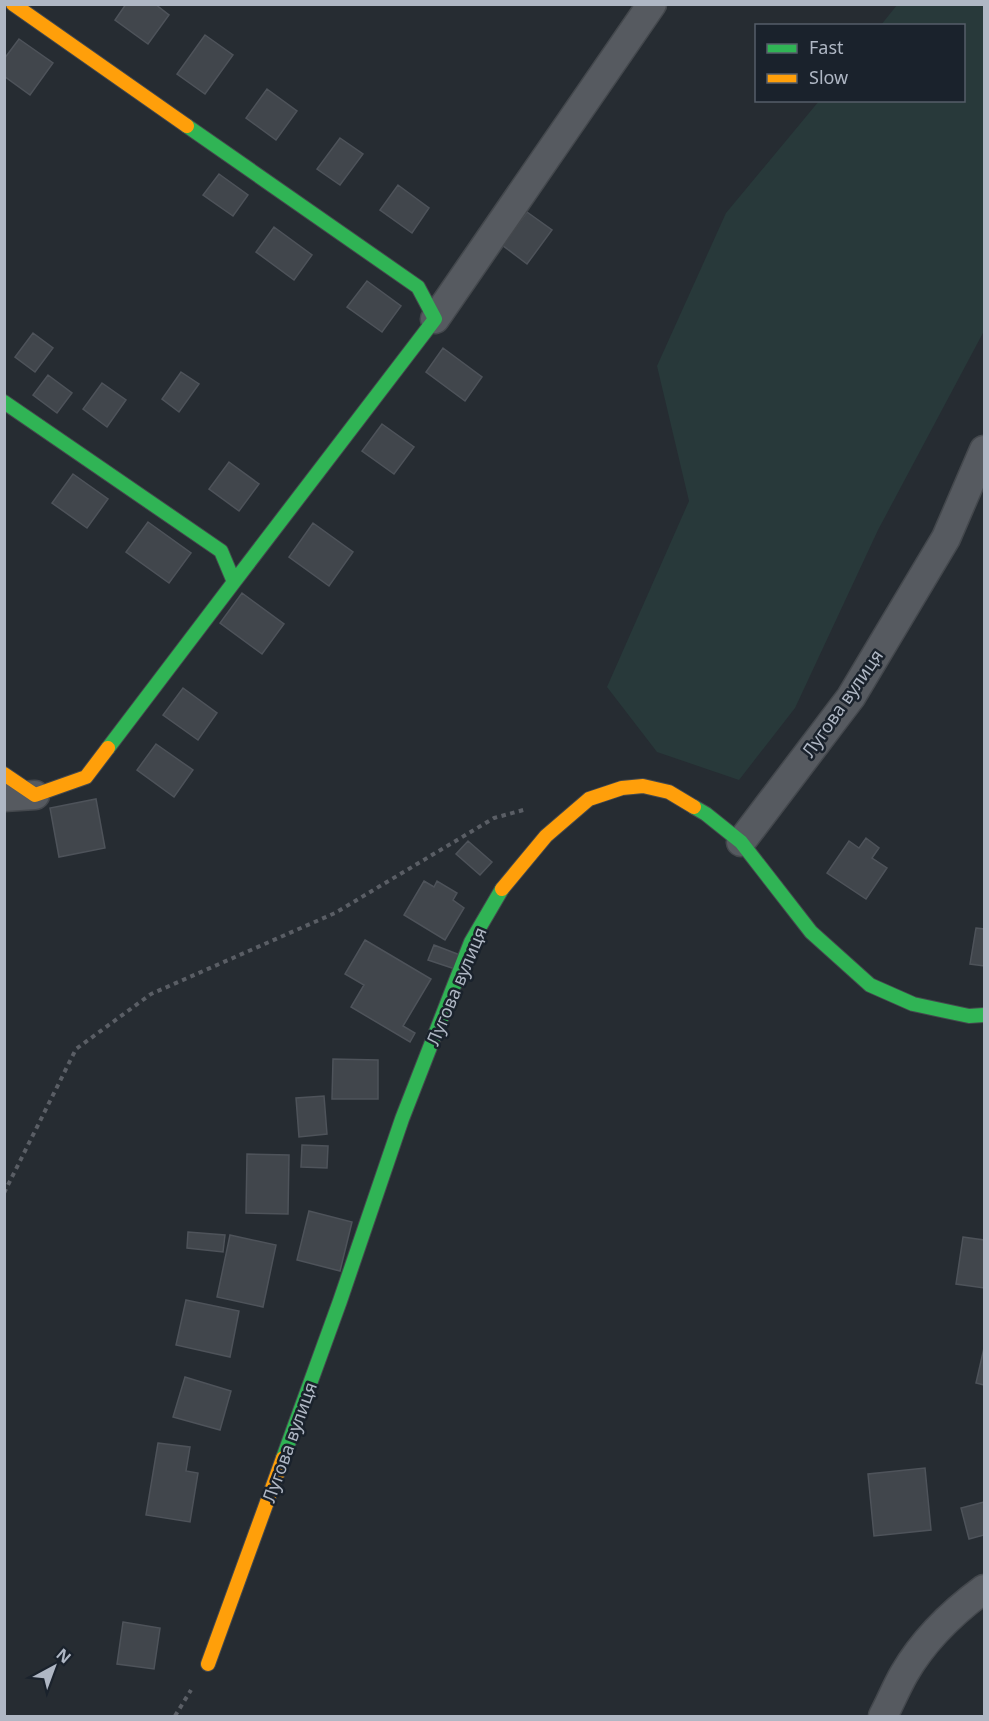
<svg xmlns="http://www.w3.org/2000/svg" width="989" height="1721" viewBox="0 0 989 1721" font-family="'Noto Sans',sans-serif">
<rect width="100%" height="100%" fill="#262c32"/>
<path fill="#28393a" d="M 897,5 L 984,5 L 984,331 L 878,530 L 795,708 L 739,780 L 657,752 L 607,687 L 689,501 L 657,366 L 726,213 L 819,101 L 964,100 L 964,26 L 881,25 Z"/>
<path fill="#41464c" stroke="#4e535a" stroke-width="1.5" d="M 126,4 L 155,4 L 169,15 L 148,44 L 115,20 Z
M 205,35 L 233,55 L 205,94 L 177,74 Z
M 19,39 L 53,63 L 30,95 L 4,76 L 4,59 Z
M 267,89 L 297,111 L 276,140 L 246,118 Z
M 340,138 L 363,154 L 340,185 L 317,169 Z
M 219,174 L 248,195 L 233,216 L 203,195 Z
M 398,185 L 429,208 L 412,233 L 380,210 Z
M 527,212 L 552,230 L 527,264 L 502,245 Z
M 274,227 L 312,255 L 294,280 L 256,252 Z
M 367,281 L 401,306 L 382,332 L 347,307 Z
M 33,333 L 53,348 L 35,372 L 15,357 Z
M 443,348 L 482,377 L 465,401 L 426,372 Z
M 181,372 L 199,384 L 179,412 L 162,399 Z
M 48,375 L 72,393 L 57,413 L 33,395 Z
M 102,383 L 126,400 L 107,427 L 83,409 Z
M 382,424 L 414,447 L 394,474 L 362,451 Z
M 229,462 L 259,484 L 239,511 L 209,489 Z
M 73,474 L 108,499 L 87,528 L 52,503 Z
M 148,522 L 191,553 L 169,583 L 126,552 Z
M 313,523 L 353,552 L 329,586 L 289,557 Z
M 242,593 L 284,624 L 262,654 L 220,623 Z
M 183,688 L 217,713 L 198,740 L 163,715 Z
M 156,744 L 193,770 L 174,797 L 137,770 Z
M 96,799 L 105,848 L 59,857 L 50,808 Z
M 866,838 L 879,848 L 872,858 L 887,868 L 866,899 L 827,873 L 849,841 L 859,848 Z
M 468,841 L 492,862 L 480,875 L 456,854 Z
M 424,881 L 434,887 L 437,881 L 457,893 L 453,900 L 464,908 L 445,940 L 404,915 Z
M 976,928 L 984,929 L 984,966 L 970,964 Z
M 365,940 L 431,979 L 403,1026 L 415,1033 L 410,1042 L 351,1007 L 364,985 L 345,974 Z
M 434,945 L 460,955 L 455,969 L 428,960 Z
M 333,1059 L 378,1060 L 378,1099 L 332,1099 Z
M 324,1096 L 327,1134 L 299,1137 L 296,1098 Z
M 302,1145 L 328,1146 L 327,1168 L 301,1167 Z
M 247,1154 L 289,1155 L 288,1214 L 246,1213 Z
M 309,1211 L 352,1222 L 340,1271 L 297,1260 Z
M 188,1232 L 225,1235 L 223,1252 L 187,1248 Z
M 230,1235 L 276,1245 L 263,1307 L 217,1297 Z
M 963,1237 L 984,1240 L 984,1288 L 956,1284 Z
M 186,1300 L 239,1311 L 230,1357 L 176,1345 Z
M 984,1348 L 984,1385 L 976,1383 Z
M 185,1377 L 231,1391 L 220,1430 L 173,1417 Z
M 158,1443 L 190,1447 L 186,1471 L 198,1473 L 190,1522 L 146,1515 Z
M 925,1468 L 931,1530 L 874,1536 L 868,1474 Z
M 984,1502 L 984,1535 L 969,1539 L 961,1508 Z
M 123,1622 L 160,1628 L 154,1669 L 117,1664 Z"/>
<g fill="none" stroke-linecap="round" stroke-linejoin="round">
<defs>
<path id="street" d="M 435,319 L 652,4
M 4,797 L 35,795
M 741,842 L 851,697 L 946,538 L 984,450
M 883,1716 C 890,1703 896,1688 904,1674 C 923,1641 954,1611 984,1589"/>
<path id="fast" d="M 187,126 L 418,287 L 435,319 L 234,582
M 4,402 L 221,551 L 234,582 L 108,748
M 694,807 L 706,814 L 741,842 L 811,932 L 870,985 L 913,1004 L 969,1016 L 984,1015
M 283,1458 L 340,1301 L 402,1119 L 471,942 L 502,889"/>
<path id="slow" d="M 13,4 L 187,126
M 4,774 L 35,795 L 86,777 L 108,748
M 502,889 L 546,836 L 589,799 L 622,788 L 643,786 L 669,792 L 694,807
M 208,1664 L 283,1458"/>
</defs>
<use href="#street" stroke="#44484d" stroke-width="31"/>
<use href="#fast" stroke="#44484d" stroke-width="16"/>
<use href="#slow" stroke="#44484d" stroke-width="16"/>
<path stroke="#5a5e65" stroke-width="4" stroke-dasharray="4.5 4.5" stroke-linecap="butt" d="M 4,1193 L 76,1049 L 151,994 L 335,913 L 494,818 L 527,809
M 175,1716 L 191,1690"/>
<use href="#street" stroke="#565a60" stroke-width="28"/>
<use href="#fast" stroke="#30b455" stroke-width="14"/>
<use href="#slow" stroke="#ff9f0a" stroke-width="14"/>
</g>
<g text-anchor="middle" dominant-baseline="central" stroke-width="5" stroke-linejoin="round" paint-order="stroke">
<g font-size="18" fill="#afb7c4" stroke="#1a222c">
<text transform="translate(842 703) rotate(-55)">Лугова вулиця</text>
<text transform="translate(456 986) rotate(-67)">Лугова вулиця</text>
<text transform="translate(289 1442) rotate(-70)">Лугова вулиця</text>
</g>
</g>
<rect width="989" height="1721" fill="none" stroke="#afb7c4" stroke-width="12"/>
<rect x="755" y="24" width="210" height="78" fill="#1a222c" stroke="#565e69" stroke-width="1.5"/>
<rect x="767" y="44" width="30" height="9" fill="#30b455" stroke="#565e69" stroke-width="1.5"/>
<text x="809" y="54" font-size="18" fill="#afb7c4">Fast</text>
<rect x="767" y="74" width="30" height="9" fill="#ff9f0a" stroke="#565e69" stroke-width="1.5"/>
<text x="809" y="84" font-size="18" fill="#afb7c4">Slow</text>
<g transform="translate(54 1667) rotate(41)" stroke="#1a222c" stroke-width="4.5" paint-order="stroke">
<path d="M0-4.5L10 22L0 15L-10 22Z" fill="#afb7c4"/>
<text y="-9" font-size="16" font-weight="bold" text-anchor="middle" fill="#afb7c4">N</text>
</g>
</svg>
